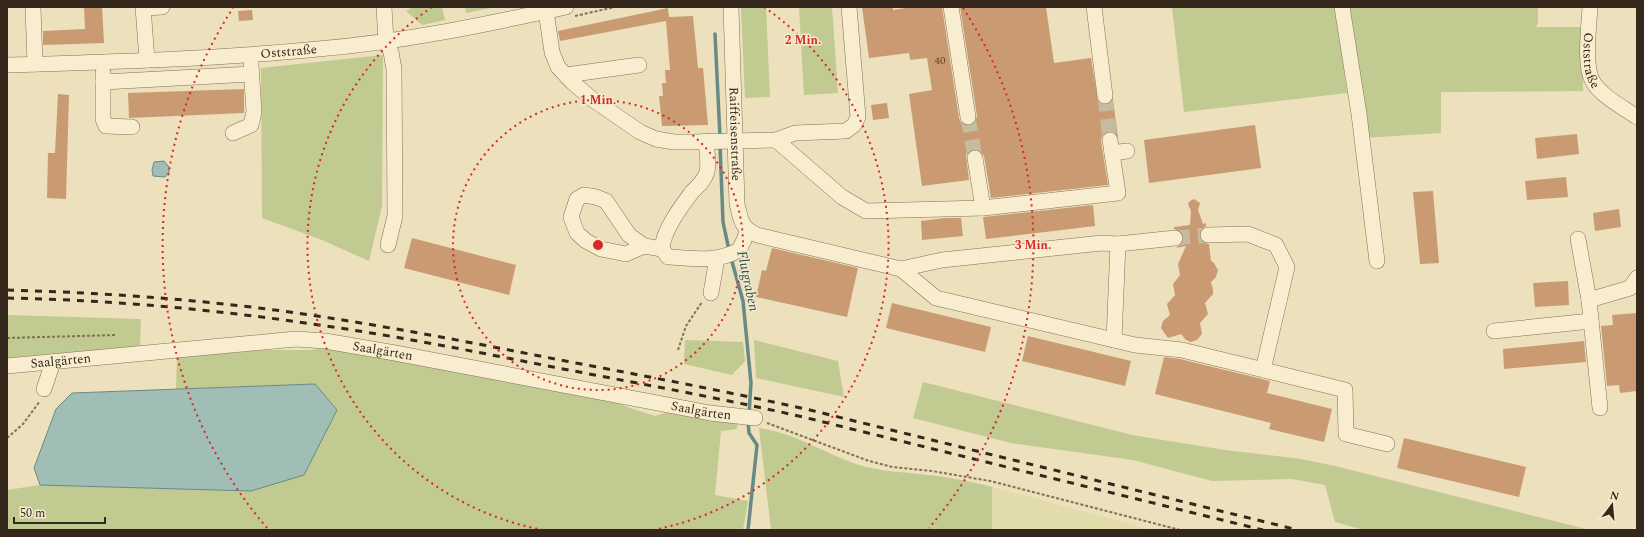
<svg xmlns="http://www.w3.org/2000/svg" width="1644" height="537" viewBox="0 0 1644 537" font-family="Spectral,serif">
<rect width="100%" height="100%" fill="#ece0bd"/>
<path fill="#e2dbaa" d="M 992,487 L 1030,497 L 1152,530 L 992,530 Z"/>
<path fill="#c0ca91" d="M 413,7 L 442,7 L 445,20 L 422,25 L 406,11 Z
M 465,7 L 496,7 L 466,13 Z
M 741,7 L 766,7 L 770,97 L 745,98 Z
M 799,7 L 832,7 L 838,93 L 804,95 Z
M 1172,7 L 1336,7 L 1347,93 L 1184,112 Z
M 1345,7 L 1538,7 L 1538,23 L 1536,27 L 1584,27 L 1583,91 L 1441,92 L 1441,133 L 1364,138 Z
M 383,55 L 382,206 L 369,261 L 322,240 L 262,218 L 261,68 Z
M 7,315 L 141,319 L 140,346 L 7,358 Z
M 685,340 L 743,342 L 745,361 L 732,375 L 684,364 Z
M 754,340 L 838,361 L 844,397 L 756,378 Z
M 328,347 L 609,399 L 630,408 L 655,416 L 674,410 L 738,422 L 737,429 L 721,431 L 715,495 L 748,501 L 743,530 L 7,530 L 7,490 L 40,485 L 251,491 L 315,384 L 176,389 L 177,357 L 265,350 L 312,350 Z
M 923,382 L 1132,435 L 1225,450 L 1301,459 L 1335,466 L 1590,530 L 1364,530 L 1335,522 L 1325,485 L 1292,479 L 1212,481 L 1133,460 L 1011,443 L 913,418 Z
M 759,428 C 796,433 827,455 862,466 C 881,471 900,472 919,474 C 944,476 968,481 992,487 L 992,530 L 771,530 Z"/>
<path fill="#a0beb6" stroke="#688a84" d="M 164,161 L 169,167 L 169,173 L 165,177 L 153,176 L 152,170 L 154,162 Z
M 315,384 L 337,410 L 304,475 L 251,491 L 40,485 L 34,468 L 56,409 L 72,393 Z"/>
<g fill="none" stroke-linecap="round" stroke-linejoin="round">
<path stroke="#688a84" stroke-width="3.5" d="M 715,34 L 720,137
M 720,145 L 723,222 L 729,250
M 731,258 L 743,301 L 751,383 L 749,414
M 748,422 L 749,433 L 757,445 L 748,530"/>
</g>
<path fill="#ca9b73" d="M 84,7 L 102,7 L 104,43 L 43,45 L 43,31 L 85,29 Z
M 862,7 L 893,7 L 893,10 L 912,7 L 942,7 L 959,118 L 961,123 L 969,126 L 974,124 L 977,116 L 960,7 L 1046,7 L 1054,63 L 1091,58 L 1098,101 L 1101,104 L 1106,105 L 1110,103 L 1113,100 L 1118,137 L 1114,132 L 1108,131 L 1102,136 L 1101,141 L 1108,185 L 991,198 L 984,156 L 979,150 L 974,149 L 970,151 L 966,155 L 969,180 L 922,186 L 909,94 L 932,90 L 927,58 L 910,60 L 909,53 L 869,58 Z
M 668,8 L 669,17 L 693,16 L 698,68 L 703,68 L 708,125 L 662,126 L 659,96 L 663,96 L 662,83 L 666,83 L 665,70 L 670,70 L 666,21 L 560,41 L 558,31 Z
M 252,10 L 253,20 L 239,21 L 238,11 Z
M 244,89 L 244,113 L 129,118 L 128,93 Z
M 58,94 L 69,95 L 66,199 L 47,198 L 48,153 L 55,153 Z
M 887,103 L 889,118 L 873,120 L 871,105 Z
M 1255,125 L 1261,168 L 1149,183 L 1144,140 Z
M 1577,134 L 1579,154 L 1537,159 L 1535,138 Z
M 1566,177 L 1568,197 L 1527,200 L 1525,181 Z
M 1433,191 L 1439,263 L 1420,264 L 1413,192 Z
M 1194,199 L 1200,203 L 1198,210 L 1203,224 L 1206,223 L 1206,226 L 1200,231 L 1200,239 L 1204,243 L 1209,244 L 1211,261 L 1214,263 L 1218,270 L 1216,277 L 1211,282 L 1213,290 L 1213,294 L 1205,303 L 1208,314 L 1200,323 L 1202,334 L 1197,340 L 1191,342 L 1186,340 L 1181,334 L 1168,338 L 1161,328 L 1163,321 L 1170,315 L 1167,304 L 1175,295 L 1173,284 L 1180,275 L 1178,264 L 1186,246 L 1176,248 L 1183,242 L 1184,237 L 1182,232 L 1174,229 L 1174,227 L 1190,225 L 1191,211 L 1188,204 L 1190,201 Z
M 1093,205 L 1095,226 L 986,239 L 983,217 Z
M 1619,209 L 1621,227 L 1595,231 L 1593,213 Z
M 945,218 L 961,218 L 963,236 L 922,240 L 921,221 Z
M 412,238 L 516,265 L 509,295 L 404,268 Z
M 772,248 L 858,268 L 847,317 L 756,297 L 762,270 L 766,271 Z
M 1568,281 L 1569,305 L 1535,307 L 1533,283 Z
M 892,303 L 991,327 L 985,352 L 886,328 Z
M 1637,313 L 1637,391 L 1620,393 L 1619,385 L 1607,386 L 1601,326 L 1613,325 L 1612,315 Z
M 1028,336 L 1131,361 L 1125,386 L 1022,361 Z
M 1584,341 L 1586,362 L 1504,369 L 1503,349 Z
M 1164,357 L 1180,359 L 1270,381 L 1267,393 L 1332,409 L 1324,442 L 1269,429 L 1271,423 L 1155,394 Z
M 1404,438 L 1526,467 L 1519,497 L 1397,468 Z"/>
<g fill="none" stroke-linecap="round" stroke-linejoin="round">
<path stroke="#c7bb9d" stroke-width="15" stroke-dasharray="15 8" stroke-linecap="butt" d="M 1105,96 L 1110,140
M 968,117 L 975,158
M 1175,238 L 1208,235"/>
<defs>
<g id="minor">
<path d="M 33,7 L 35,64"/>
<path d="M 143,7 L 147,60"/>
<path d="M 384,7 L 386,41 L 391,52 L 394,69 L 395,216 L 388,245"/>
<path id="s1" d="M 731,7 L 737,204 C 741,220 741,228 757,235 L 901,269 L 936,298 L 1135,345 L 1182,350 L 1345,390 L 1346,434 L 1387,444"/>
<path d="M 951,7 L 968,117"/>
<path d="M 1094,7 L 1105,96"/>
<path d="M 1342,7 L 1359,114 L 1377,261"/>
<path id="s2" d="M 1590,7 C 1589,26 1584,64 1592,80 C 1599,95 1624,108 1637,117"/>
<path d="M 144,8 L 162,7"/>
<path d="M 546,11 L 552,52 L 558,67 L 572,82 L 592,99 L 640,132 L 656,139 L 674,142 L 692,142 L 776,140 L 795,133 L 846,131 L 854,125 L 858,117 L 849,7"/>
<path id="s3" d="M 7,65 C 111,62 215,59 318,49 C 402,42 484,25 566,7"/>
<path d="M 103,73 L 103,119 L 106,126 L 132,127"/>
<path d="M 566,75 L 639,65"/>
<path d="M 103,82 L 252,74"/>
<path d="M 233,133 L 251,125 L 254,112 L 251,65"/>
<path d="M 776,140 L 842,197 L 866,211 L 983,208"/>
<path d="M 706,141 C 707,151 709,163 707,172 C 704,181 698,186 692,192 C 681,207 663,230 662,249 L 668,257 C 692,258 717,263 739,250 L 744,240 L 747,231"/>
<path d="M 1112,153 L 1127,151"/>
<path d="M 975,158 L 983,208 L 1118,193 L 1110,140"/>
<path d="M 1208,235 L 1248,234 L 1276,245 L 1287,267 L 1263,370"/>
<path d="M 1578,239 L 1589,300"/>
<path d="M 644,246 L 629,235 L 606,201 L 596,197 L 584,195 L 577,199 L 571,217 L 577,233 L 586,241 L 601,249 L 626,254 L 644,246 L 662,249"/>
<path d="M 901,269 L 942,260 L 1102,243 L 1118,244"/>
<path d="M 711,293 L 717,258"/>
<path d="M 1494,331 L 1591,321"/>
<path d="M 1114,340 L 1118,244 L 1175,238"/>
<path id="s4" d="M 7,366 L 296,339 L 325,341 L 395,353 L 710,413 L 755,418"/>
<path d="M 44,389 L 53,362"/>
<path d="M 1600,408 L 1589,300 L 1630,288 L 1637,278"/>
</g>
</defs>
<use href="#minor" stroke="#837156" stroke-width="16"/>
<path stroke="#837156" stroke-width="2" stroke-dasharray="3 2" stroke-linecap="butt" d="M 575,16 L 615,7
M 7,338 L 116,335
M 678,350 L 686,326 L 702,302
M 767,423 L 869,461 L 892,467 L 932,471 L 990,481 L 1180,530
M 7,438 L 23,424 L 40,401"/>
<use href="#minor" stroke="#f8eecf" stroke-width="15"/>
<path stroke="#33281b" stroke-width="3" stroke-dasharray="7 7" stroke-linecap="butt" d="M 7,290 C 115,293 223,301 330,318 C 407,330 484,345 560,360 C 645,376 730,392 814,411 L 1298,530
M 7,298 C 114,300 220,310 326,326 C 402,337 477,352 553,367 C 636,383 720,398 803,417 L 1263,530"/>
</g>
<g fill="none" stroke="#d62828" stroke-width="2" stroke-dasharray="2 4">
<circle cx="598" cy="245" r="145"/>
<path d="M543 530A290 290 0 0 1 432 7M764 7A290 290 0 0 1 653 530"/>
<path d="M267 528A435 435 0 0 1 233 8M963 8A435 435 0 0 1 929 528"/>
</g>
<g text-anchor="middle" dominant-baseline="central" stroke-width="3" stroke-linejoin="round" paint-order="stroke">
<g font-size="11" fill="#594531">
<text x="940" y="60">40</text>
</g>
<g font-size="13" fill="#33281b" stroke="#f4eacc">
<text stroke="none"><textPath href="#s3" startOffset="282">Oststraße</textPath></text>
<text stroke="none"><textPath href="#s2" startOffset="54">Oststraße</textPath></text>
<text stroke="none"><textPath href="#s1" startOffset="127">Raiffeisenstraße</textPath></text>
<text stroke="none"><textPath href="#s4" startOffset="378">Saalgärten</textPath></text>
<text stroke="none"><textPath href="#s4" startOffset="54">Saalgärten</textPath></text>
<text stroke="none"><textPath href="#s4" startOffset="702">Saalgärten</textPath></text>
</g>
<g font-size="14" font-style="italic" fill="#2a5352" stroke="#f4eacc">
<text transform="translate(748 281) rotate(78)">Flutgraben</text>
</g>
</g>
<circle cx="598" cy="245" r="6" fill="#d62828" stroke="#f4eacc" stroke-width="2"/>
<g font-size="12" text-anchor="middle" font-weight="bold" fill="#d62828" stroke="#f4eacc" stroke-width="3" stroke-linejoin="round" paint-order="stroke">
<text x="803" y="44">2 Min.</text>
<text x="598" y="104">1 Min.</text>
<text x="1033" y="249">3 Min.</text>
</g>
<rect width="1644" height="537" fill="none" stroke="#33281b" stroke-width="16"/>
<g transform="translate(1612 505) rotate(16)" stroke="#f4eacc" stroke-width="3" paint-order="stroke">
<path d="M0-3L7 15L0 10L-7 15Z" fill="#33281b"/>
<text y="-6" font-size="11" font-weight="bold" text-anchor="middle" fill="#33281b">N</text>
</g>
<path d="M14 517v6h91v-6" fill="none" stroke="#33281b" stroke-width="2"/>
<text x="20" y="517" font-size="12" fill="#33281b" stroke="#f4eacc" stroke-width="3" paint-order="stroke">50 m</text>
</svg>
